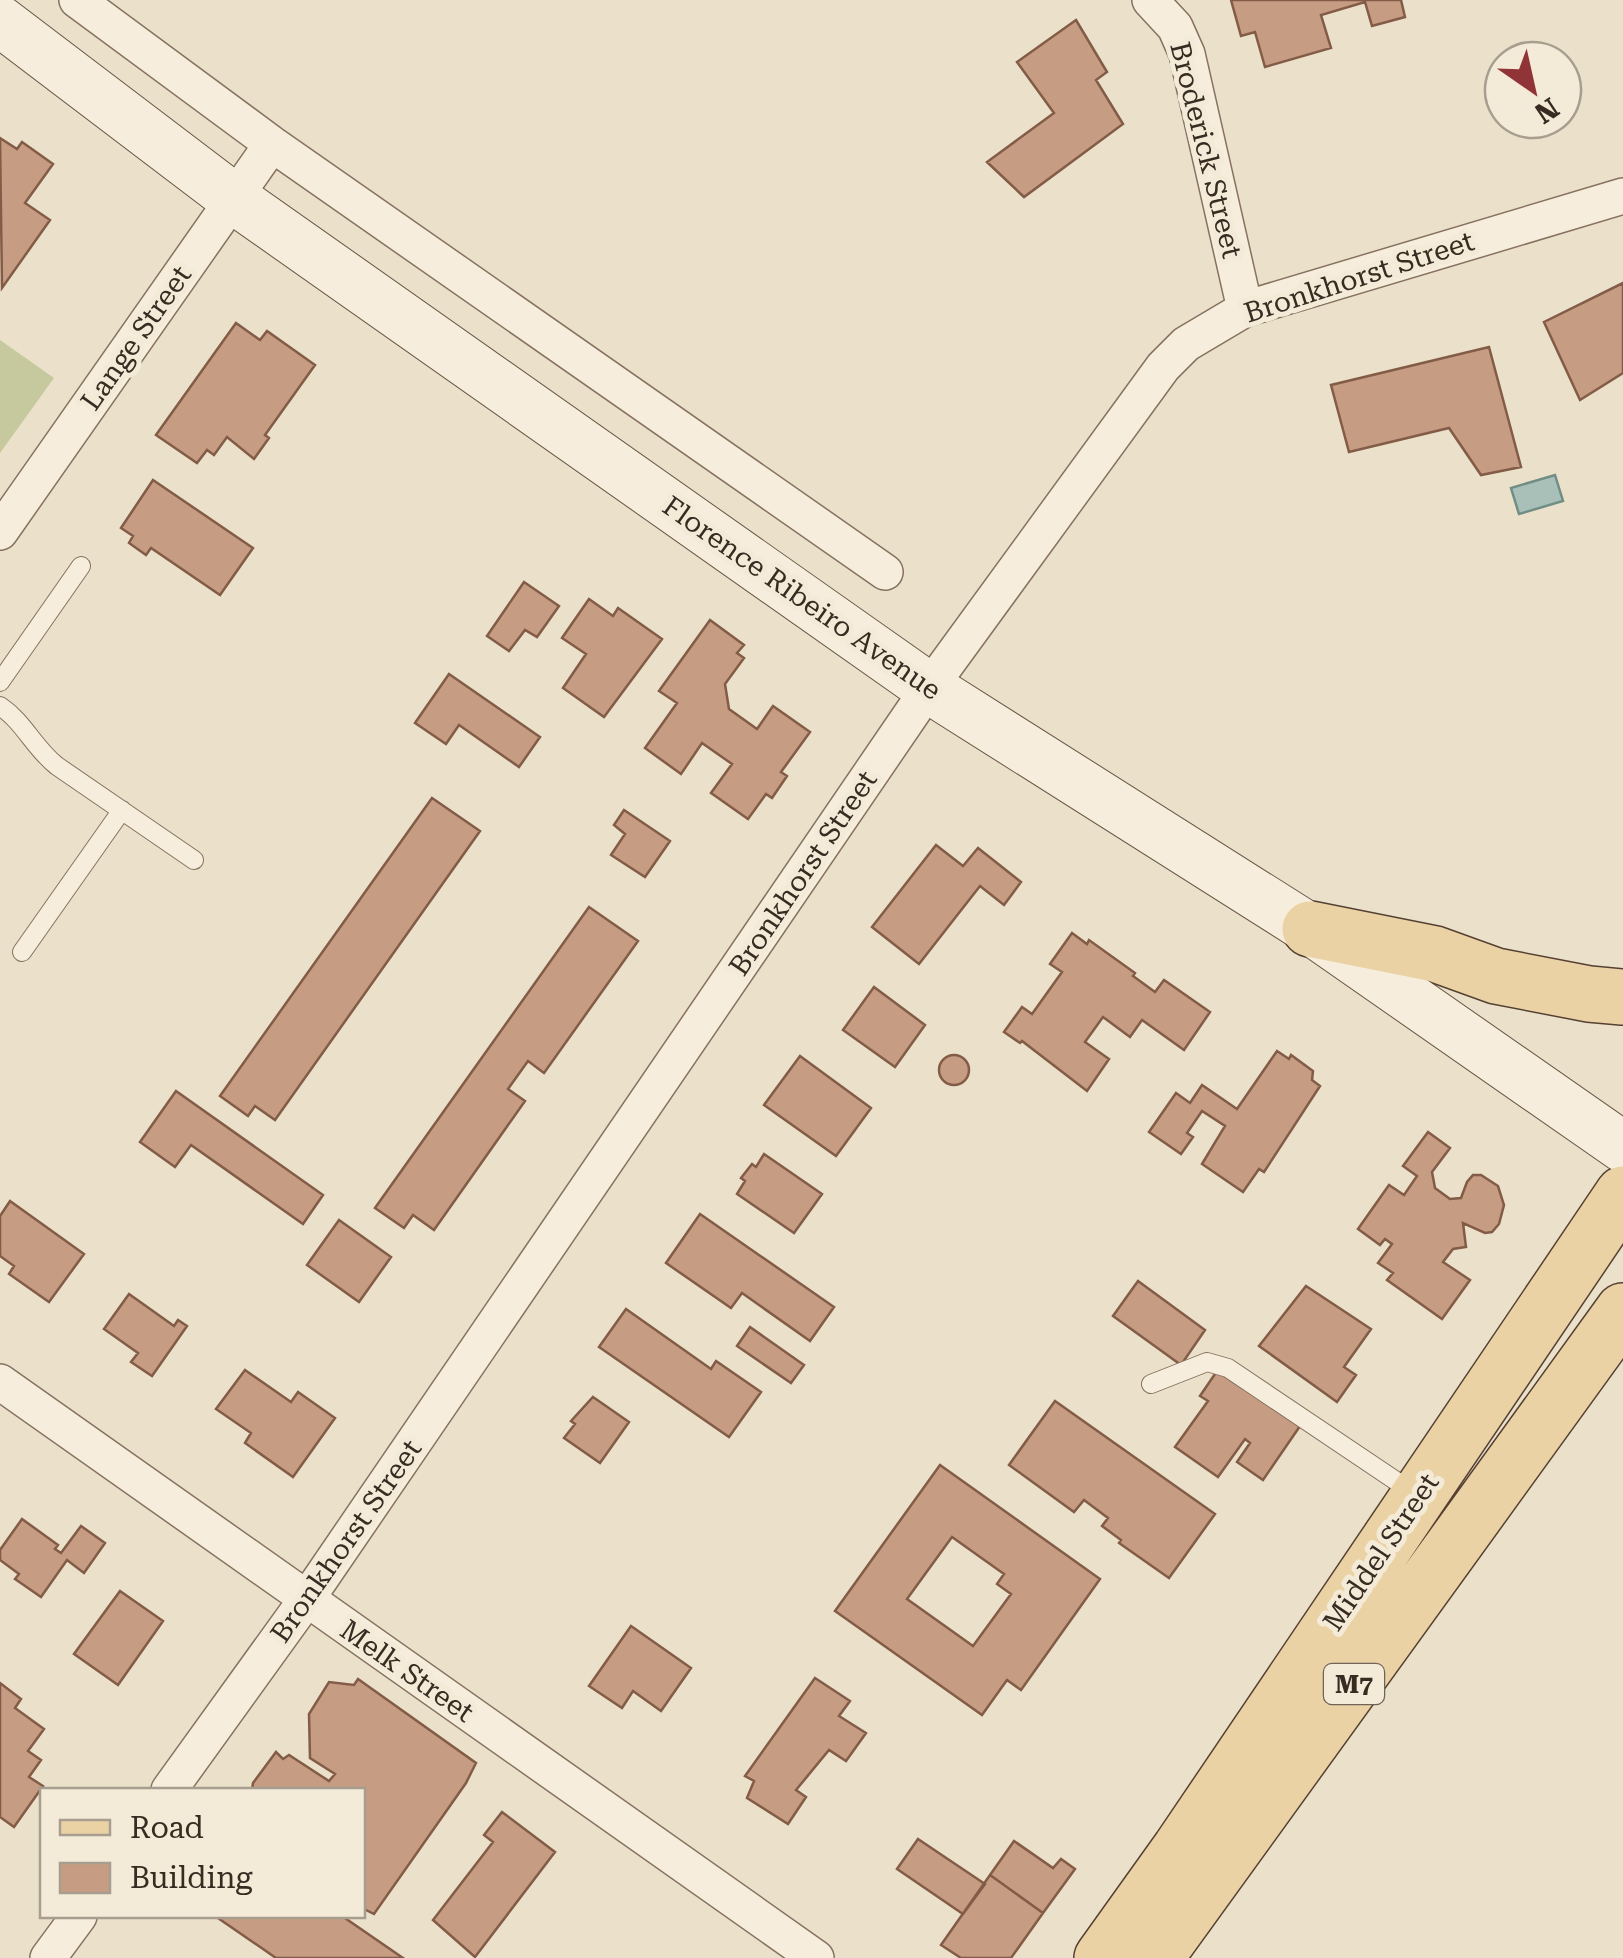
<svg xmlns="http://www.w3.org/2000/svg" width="1623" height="1958" viewBox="0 0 1623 1958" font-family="'Roboto Serif',serif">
<rect width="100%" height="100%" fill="#ebe0c9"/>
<path fill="#c6c99d" d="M 0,340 L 54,378 L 0,453 Z"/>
<path fill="#a9c0b8" stroke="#708e85" stroke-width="2.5" d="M 1555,475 L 1563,501 L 1519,514 L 1511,488 Z"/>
<path fill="#c69c82" stroke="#835c47" stroke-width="2.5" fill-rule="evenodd" d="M 1231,0 L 1401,0 L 1405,17 L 1372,26 L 1365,2 L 1321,15 L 1331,48 L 1265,67 L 1255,32 L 1241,36 Z
M 1076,20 L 1107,72 L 1096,80 L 1123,124 L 1024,197 L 987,162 L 1054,113 L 1017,62 Z
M 0,138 L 17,149 L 22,142 L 53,164 L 25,203 L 50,220 L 2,288 Z
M 1623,283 L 1623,373 L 1580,400 L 1544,322 Z
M 236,323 L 260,340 L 267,331 L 315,365 L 265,435 L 269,438 L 254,459 L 227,437 L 214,455 L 207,450 L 197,463 L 156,435 Z
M 1489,347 L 1521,467 L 1481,475 L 1449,428 L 1349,452 L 1331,385 Z
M 153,480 L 253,548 L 220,595 L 151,548 L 146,555 L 129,543 L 133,536 L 121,528 Z
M 524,582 L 559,606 L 537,637 L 525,630 L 509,651 L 487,636 Z
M 589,599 L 613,616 L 618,608 L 662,639 L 604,717 L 563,688 L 586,654 L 562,638 Z
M 710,620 L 744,645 L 737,653 L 744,658 L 725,684 L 729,709 L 757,729 L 773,706 L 810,732 L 781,772 L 787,776 L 772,798 L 766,794 L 748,819 L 711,793 L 732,764 L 702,743 L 681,774 L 645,748 L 677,703 L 659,691 Z
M 449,674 L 540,737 L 519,767 L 459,725 L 446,744 L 415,723 Z
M 432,798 L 480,831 L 275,1120 L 255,1106 L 248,1116 L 220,1096 Z
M 624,810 L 670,841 L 645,877 L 611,855 L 625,834 L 614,825 Z
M 936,845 L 963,866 L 978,848 L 1021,882 L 1004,905 L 980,886 L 919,964 L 872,927 Z
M 589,907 L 638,941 L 544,1073 L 528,1061 L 508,1089 L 525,1101 L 434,1230 L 413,1215 L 404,1228 L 375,1208 Z
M 1072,933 L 1087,944 L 1089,940 L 1135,973 L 1133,976 L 1155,992 L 1164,980 L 1210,1012 L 1184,1050 L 1142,1020 L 1130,1037 L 1103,1017 L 1085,1042 L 1109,1059 L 1087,1091 L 1022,1041 L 1020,1043 L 1004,1032 L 1022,1007 L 1032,1014 L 1062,972 L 1050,964 Z
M 874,987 L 925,1025 L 895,1067 L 843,1030 Z
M 1277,1051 L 1289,1059 L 1291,1055 L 1313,1071 L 1312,1080 L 1320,1086 L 1264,1172 L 1259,1169 L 1243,1192 L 1202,1164 L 1225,1126 L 1202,1111 L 1187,1133 L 1193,1137 L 1181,1154 L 1149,1132 L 1176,1093 L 1190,1103 L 1202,1085 L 1237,1109 Z
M939 1070a15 15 0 1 1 30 0a15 15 0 1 1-30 0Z
M 800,1056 L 871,1108 L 836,1156 L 764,1105 Z
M 176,1091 L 323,1195 L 303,1224 L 191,1145 L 175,1167 L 140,1142 Z
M 1428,1132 L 1450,1148 L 1432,1172 L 1435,1188 L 1450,1199 L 1461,1198 L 1467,1182 L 1473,1175 L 1481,1175 L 1498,1186 L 1504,1205 L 1499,1224 L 1492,1232 L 1485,1233 L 1463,1223 L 1466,1247 L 1453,1249 L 1443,1262 L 1470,1280 L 1442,1319 L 1387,1280 L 1393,1273 L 1378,1263 L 1392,1244 L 1385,1239 L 1380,1245 L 1358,1229 L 1389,1185 L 1404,1195 L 1417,1176 L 1403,1166 Z
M 764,1154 L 822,1194 L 794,1233 L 737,1194 L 745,1181 L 741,1178 L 752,1164 L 756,1167 Z
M 10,1201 L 84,1254 L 49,1302 L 9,1274 L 14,1266 L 0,1256 L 0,1216 Z
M 700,1214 L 834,1307 L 810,1341 L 742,1293 L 731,1308 L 666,1263 Z
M 339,1220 L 391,1257 L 359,1302 L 307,1265 Z
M 1138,1281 L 1205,1330 L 1181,1365 L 1113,1316 Z
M 1306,1286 L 1371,1329 L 1344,1367 L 1356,1375 L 1337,1402 L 1259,1346 Z
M 129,1294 L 174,1326 L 178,1320 L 187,1326 L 152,1376 L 131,1362 L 138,1353 L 104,1329 Z
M 626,1309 L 711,1369 L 716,1361 L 761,1392 L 729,1437 L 599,1347 Z
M 750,1327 L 804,1365 L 791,1383 L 737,1346 Z
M 245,1370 L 291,1402 L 298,1392 L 335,1418 L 293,1477 L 245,1443 L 251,1433 L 216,1409 Z
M 1217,1371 L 1300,1426 L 1263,1480 L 1237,1462 L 1250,1443 L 1245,1439 L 1218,1477 L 1175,1447 L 1208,1401 L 1200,1396 Z
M 593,1397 L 629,1422 L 600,1463 L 564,1438 L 575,1424 L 571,1421 Z
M 1055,1401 L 1215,1514 L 1169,1578 L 1119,1543 L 1121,1540 L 1102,1526 L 1108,1518 L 1084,1500 L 1074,1512 L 1009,1465 Z
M 940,1465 L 1100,1579 L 1021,1690 L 1007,1680 L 982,1715 L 835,1611 ZM 952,1537 L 1004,1574 L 997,1584 L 1011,1594 L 973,1646 L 907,1599 Z
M 22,1519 L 58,1545 L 55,1549 L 61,1553 L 81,1526 L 105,1543 L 84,1573 L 67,1560 L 41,1597 L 15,1579 L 19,1574 L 0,1560 L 0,1550 Z
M 120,1591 L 163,1621 L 118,1685 L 74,1654 Z
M 631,1626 L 691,1668 L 661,1711 L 633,1691 L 622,1708 L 589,1686 Z
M 815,1678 L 850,1701 L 839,1716 L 866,1733 L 846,1761 L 829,1750 L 796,1790 L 806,1797 L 788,1824 L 747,1798 L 754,1781 L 745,1776 Z
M 358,1679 L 476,1763 L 466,1783 L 374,1914 L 362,1908 L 362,1790 L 252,1790 L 253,1783 L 276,1752 L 283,1759 L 289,1755 L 329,1781 L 335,1774 L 310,1758 L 309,1714 L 329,1682 L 354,1685 Z
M 0,1683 L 21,1699 L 15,1708 L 44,1729 L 28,1751 L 41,1760 L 29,1777 L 43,1786 L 14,1827 L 0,1817 Z
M 502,1812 L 555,1852 L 475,1957 L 433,1920 L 493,1842 L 484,1835 Z
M 918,1839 L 985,1884 L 963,1914 L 897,1869 Z
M 1014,1841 L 1053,1868 L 1061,1859 L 1075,1869 L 1043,1913 L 990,1875 Z
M 990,1875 L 1043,1913 L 1011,1958 L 961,1958 L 941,1945 Z
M 215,1916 L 342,1916 L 403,1958 L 276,1958 Z"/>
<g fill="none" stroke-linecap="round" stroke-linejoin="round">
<defs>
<path id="lane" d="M 0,682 L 81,566
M 0,706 C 24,722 34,748 57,766 L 194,860
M 22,952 L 122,810
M 1151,1384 L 1207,1362 L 1228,1368 L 1414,1493"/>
<path id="street" d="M 77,0 L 272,144 L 885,572
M 1150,0 L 1175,27 L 1187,54 L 1245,309
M 0,532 L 272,144
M 0,1382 L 816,1958
M 169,1790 L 306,1600 L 929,688 L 1163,367 L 1186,344 L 1245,309 L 1623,196
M 48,1958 L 79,1916"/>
<path id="secondary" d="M 0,21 L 233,198 L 929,688 L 1310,929 L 1623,1147"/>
<path id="primary" d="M 1310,929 L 1435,954 L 1496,976 L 1589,994 L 1623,997
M 1102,1958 L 1180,1849 L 1623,1194
M 1155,1958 L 1623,1311"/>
</defs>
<use href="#lane" stroke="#86725f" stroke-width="20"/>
<use href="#street" stroke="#86725f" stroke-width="38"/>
<use href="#secondary" stroke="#685442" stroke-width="52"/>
<use href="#primary" stroke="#554133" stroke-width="58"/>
<use href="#lane" stroke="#f6eddc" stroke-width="18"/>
<use href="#street" stroke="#f6eddc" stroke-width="35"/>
<use href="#secondary" stroke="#f6eddc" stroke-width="50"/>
<use href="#primary" stroke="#ebd2a5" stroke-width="55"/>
</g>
<g text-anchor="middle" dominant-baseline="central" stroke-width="10" stroke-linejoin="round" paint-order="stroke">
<rect fill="#f3ead8" stroke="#706458" stroke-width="2.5" x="1324" y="1664" width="60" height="40" rx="8"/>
<g font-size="25" font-weight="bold" fill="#382b21">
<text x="1354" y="1684">M7</text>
</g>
<g font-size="28" fill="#382b21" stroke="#f3ead8">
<text transform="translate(1206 150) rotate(76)">Broderick Street</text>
<text transform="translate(1359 277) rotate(-18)">Bronkhorst Street</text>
<text transform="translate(136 338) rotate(-55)">Lange Street</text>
<text transform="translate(802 598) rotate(35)">Florence Ribeiro Avenue</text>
<text transform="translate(803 873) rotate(-56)">Bronkhorst Street</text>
<text transform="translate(346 1541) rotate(-55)">Bronkhorst Street</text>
<text transform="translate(1381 1552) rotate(-56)">Middel Street</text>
<text transform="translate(407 1671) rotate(35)">Melk Street</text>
</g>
</g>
<rect x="40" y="1788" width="325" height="130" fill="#f3ead8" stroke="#a89e8f" stroke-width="2.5"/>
<rect x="60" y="1820" width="50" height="15" fill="#ebd2a5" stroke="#a89e8f" stroke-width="2.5"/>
<text x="130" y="1838" font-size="30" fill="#382b21">Road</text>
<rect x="60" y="1863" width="50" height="30" fill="#c69c82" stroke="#a89e8f" stroke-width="2.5"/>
<text x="130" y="1888" font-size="30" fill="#382b21">Building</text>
<g transform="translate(1533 90) rotate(146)"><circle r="48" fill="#f3ead8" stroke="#a89e8f" stroke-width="2.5"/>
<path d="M0-8L18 38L0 25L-18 38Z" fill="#903438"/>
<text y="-15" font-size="28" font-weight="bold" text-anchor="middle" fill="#382b21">N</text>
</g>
</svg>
